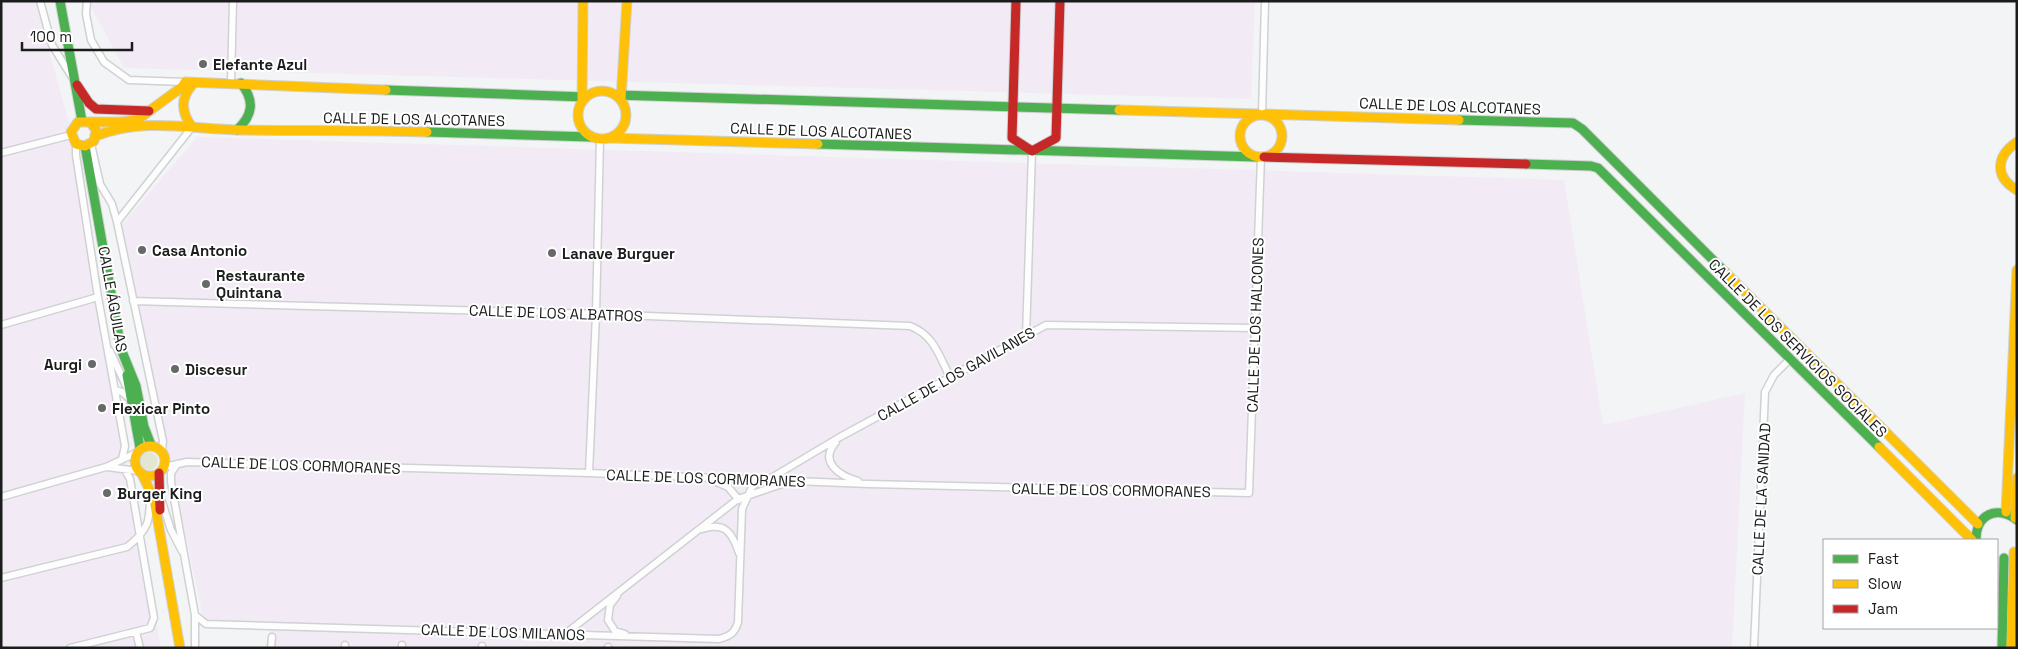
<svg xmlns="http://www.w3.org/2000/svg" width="2018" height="649" viewBox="0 0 2018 649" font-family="'Space Grotesk',sans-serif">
<rect width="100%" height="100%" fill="#f3f4f5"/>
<path fill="#f2ebf6" d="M 1,1 L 35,1 L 70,126 L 76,183 L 161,648 L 1,648 Z
M 90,1 L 1255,1 L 1251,99 L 124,68 L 92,9 Z
M 197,137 L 1564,180 L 1603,425 L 1745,393 L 1732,648 L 268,648 L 270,625 L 204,622 L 120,227 Z"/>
<path fill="#e3e7d2" d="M140 461a9 9 0 1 1 18 0a9 9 0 1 1-18 0Z"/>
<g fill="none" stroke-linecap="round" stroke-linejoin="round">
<defs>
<path id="street" d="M 40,1 L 52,45 L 72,77
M 87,1 L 86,14 L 91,40 L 104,62 L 129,80 L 185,82
M 231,83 L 233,1
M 1262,114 L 1265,1
M 76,144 L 76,155 L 98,297 L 125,446 L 122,459
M 91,144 L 100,184 L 112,204 L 117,222 L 163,441 L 162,451
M 1,153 L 71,135
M 117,222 L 192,127
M 133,301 L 596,314 L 910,326 C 934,335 939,356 950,377
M 1,325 L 98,297
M 1026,337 L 1032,151
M 110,351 L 127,388
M 115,390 L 122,392 L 132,401
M 836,442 C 818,462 840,476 858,481
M 177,464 L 171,473 L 171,482 L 195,615 L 206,624 L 719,639 C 730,636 735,633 738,622 L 742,509 L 752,487 L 757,483 L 766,481 L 840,437 L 1046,325 L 1255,328
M 107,467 L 138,471
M 164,467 L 187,462 L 589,473 L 869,484 L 1249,493 L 1261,157
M 589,473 L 596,314 L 600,139
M 714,481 L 728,487 L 739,500
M 1,497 L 106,467 L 136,453
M 162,502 L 171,530 L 182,551
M 702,529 C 725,522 732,532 739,553
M 1,578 L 127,547 C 150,529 150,520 150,492
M 617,596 L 610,605 L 608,620 L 615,631 L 625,634
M 195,615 L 195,648
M 136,632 L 140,648
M 565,634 L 738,499 L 782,484
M 70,648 L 150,628 L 154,618 L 130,479 L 125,470
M 271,648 L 272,637
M 345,648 L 345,645
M 402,648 L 402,645
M 482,648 L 482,646
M 608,648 L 608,647
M 1754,648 L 1765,392 L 1774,375 L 1790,359"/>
<path id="fast" d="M 60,1 L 82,121
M 386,90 L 585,97
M 616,95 L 1119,110
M 1459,120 L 1573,123 L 1582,129 L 1726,273
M 237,130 C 253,115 255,101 241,83
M 427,132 L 591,137
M 818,144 L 1257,157
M 85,146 L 121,349 L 136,386 L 144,427 L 151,445
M 1526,164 L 1591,166 L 1598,168 L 1879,447
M 127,375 L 140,448
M 1976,540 C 1976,514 1997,505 2017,520
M 2002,648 L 2004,558"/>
<path id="slow" d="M578 115a24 24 0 1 1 48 0a24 24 0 1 1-48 0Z
M 621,99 L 627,1
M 582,101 L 583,1
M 1119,110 L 1259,114
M 1265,114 L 1459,120
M1240 136a21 21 0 1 1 42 0a21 21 0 1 1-42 0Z
M 91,123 L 96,130 L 94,141 L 85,146 L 76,144 L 71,132 L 78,122 L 121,122 L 137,120 L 182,87 L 185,82 L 386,90
M 192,127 C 181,112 180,98 193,84
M 96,136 C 143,117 191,129 240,130 C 302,131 365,130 427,132
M 609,138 L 818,144
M 2017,142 C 1996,156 1994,177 2017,190
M 1726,273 L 1978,524
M135 461a15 15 0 1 1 30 0a15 15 0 1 1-30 0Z
M 1879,447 L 1972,540
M 142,474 L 154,499 L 180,648
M 2006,512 L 2017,270
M 2015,518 L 2017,478
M 2011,648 L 2014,552"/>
<path id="jam" d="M 1016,1 L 1012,138 L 1032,151
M 77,85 L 89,103 L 96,109 L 149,111
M 1034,150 L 1056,138 L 1060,1
M 1264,157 L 1526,164
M 159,473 L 160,510"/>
</defs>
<use href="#street" stroke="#d0d1d2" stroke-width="9"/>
<use href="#fast" stroke="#d0d1d2" stroke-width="11"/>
<use href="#slow" stroke="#d0d1d2" stroke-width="11"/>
<use href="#jam" stroke="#d0d1d2" stroke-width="11"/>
<use href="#street" stroke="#fdfdfe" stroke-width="6"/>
<use href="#fast" stroke="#4caf50" stroke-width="9"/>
<use href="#slow" stroke="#ffc107" stroke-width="9"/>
<use href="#jam" stroke="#c62828" stroke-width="9"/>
</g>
<g fill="#676868" stroke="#fff" stroke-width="2">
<circle cx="203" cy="64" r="5"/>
<circle cx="142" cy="250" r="5"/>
<circle cx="552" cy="253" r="5"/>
<circle cx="206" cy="284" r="5"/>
<circle cx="92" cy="364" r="5"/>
<circle cx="175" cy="369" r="5"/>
<circle cx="102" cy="408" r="5"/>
<circle cx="107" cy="493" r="5"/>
</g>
<g text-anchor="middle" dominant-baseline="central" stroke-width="4" stroke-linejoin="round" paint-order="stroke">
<g font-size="15" font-weight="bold" fill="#1b1c1c" stroke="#fff" text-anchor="start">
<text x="213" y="64">Elefante Azul</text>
<text x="152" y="250">Casa Antonio</text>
<text x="562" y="253">Lanave Burguer</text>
<text x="216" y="275">Restaurante<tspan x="216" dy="17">Quintana</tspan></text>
<text x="82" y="364" text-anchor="end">Aurgi</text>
<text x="185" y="369">Discesur</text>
<text x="112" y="408">Flexicar Pinto</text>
<text x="117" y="493">Burger King</text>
</g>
<g font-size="15" fill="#1b1c1c" stroke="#fff">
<text transform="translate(1450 106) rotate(2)">CALLE DE LOS ALCOTANES</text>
<text transform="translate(414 119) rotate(1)">CALLE DE LOS ALCOTANES</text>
<text transform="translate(821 131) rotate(2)">CALLE DE LOS ALCOTANES</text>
<text transform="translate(113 299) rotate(80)">CALLE ÁGUILAS</text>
<text transform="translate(556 313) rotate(2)">CALLE DE LOS ALBATROS</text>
<text transform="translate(1255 325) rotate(-88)">CALLE DE LOS HALCONES</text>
<text transform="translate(1798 348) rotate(45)">CALLE DE LOS SERVICIOS SOCIALES</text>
<text transform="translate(956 374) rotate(-29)">CALLE DE LOS GAVILANES</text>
<text transform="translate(301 465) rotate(2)">CALLE DE LOS CORMORANES</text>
<text transform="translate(706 478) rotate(2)">CALLE DE LOS CORMORANES</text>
<text transform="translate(1111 490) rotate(1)">CALLE DE LOS CORMORANES</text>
<text transform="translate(1761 499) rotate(-87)">CALLE DE LA SANIDAD</text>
<text transform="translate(503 632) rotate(2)">CALLE DE LOS MILANOS</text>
</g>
</g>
<rect width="2018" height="649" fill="none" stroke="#1b1c1c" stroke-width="5"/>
<rect x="1823" y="539" width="175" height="90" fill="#ffffff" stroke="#a4a4a4"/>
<rect x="1833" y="555" width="25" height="8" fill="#4caf50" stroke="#a4a4a4"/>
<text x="1868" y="564" font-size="15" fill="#1b1c1c">Fast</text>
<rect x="1833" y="580" width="25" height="8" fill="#ffc107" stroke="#a4a4a4"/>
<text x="1868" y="589" font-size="15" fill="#1b1c1c">Slow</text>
<rect x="1833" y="605" width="25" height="8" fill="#c62828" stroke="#a4a4a4"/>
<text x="1868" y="614" font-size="15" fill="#1b1c1c">Jam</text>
<path d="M22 42v8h110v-8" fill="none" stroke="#1b1c1c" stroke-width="2.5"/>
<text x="30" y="42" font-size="15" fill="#1b1c1c" stroke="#ffffff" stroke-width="4" paint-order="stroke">100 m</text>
</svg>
